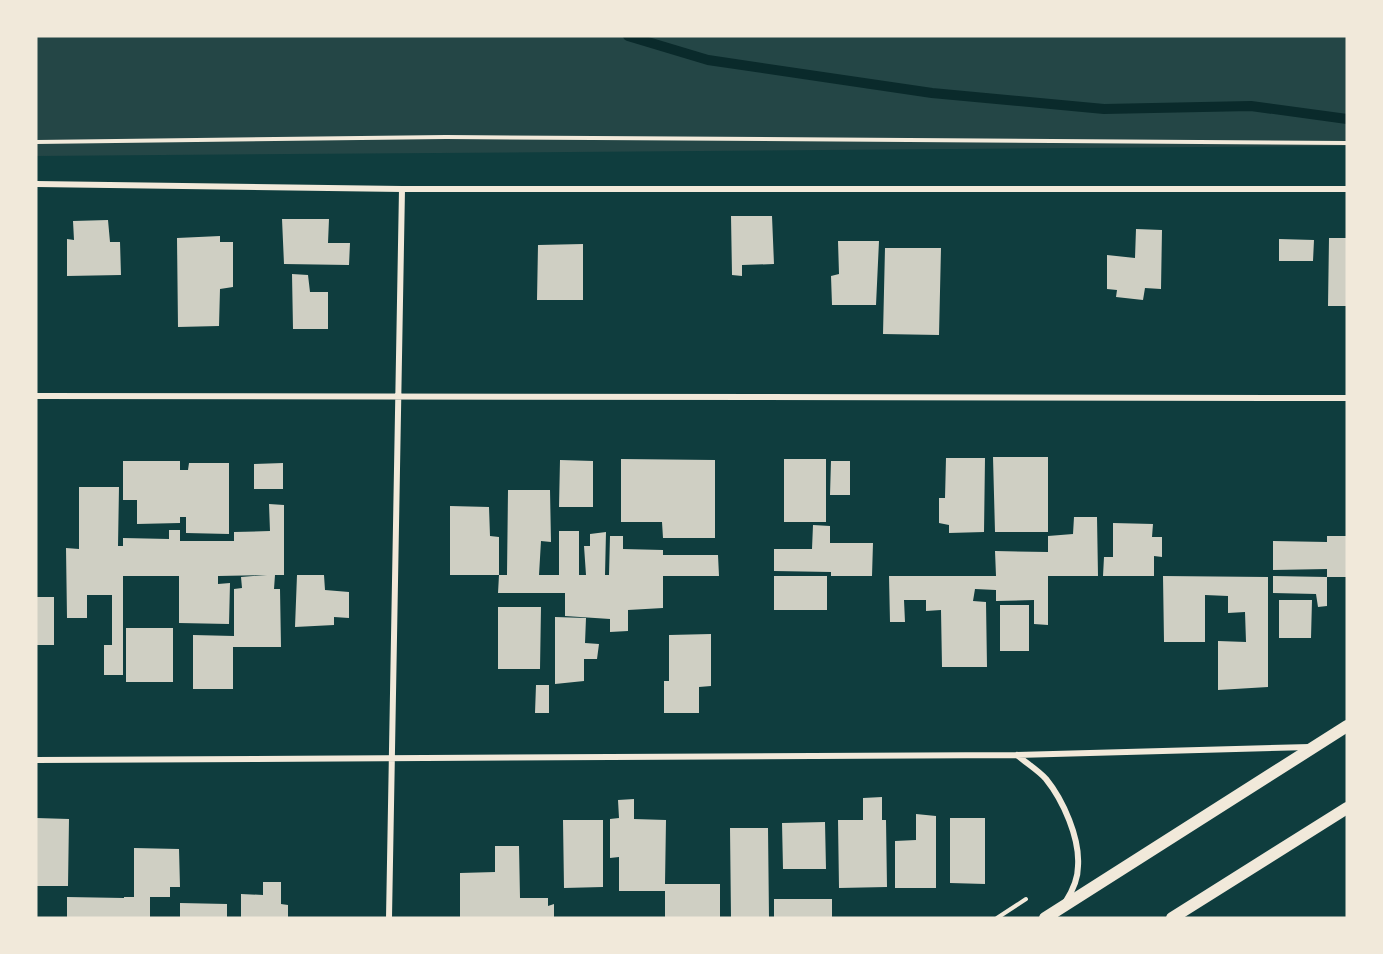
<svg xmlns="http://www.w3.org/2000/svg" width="1383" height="954" viewBox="0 0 1383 954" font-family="Inter,sans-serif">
<rect width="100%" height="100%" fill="#0f3d3e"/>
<path fill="#244646" d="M 36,36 L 1347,36 L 1347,146 L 36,156 Z"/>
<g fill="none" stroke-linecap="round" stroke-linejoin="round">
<path stroke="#0a2a2b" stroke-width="10" d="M 628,36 L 708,60 L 932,93 L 1104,109 L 1251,106 L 1347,119"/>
</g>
<path fill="#cfcfc3" d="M 731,216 L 772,216 L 774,264 L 742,265 L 742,276 L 732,275 Z
M 282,219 L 329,219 L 328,243 L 350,243 L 349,265 L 284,264 Z
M 108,220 L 110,242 L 120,242 L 121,275 L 67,276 L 67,239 L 74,240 L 73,221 Z
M 1136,229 L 1162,230 L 1161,289 L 1145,288 L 1143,300 L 1116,297 L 1117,290 L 1107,289 L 1107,255 L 1135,258 Z
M 220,236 L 220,242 L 233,242 L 233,287 L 220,289 L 219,326 L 178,327 L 177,238 Z
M 1329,238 L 1347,238 L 1347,306 L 1328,306 Z
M 1279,239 L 1314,240 L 1313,261 L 1279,261 Z
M 838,241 L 879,241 L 876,305 L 832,305 L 831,276 L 839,274 Z
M 583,244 L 583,300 L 537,300 L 538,245 Z
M 885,248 L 941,248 L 939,335 L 883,334 Z
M 292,274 L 308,275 L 310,292 L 328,292 L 328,329 L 293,329 Z
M 993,457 L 1048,457 L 1048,532 L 995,532 Z
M 946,458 L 985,458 L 984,532 L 949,533 L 949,525 L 939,523 L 939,498 L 945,498 Z
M 621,459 L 715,460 L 715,538 L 663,538 L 662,522 L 621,522 Z
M 784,459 L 826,459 L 826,522 L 784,522 Z
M 560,460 L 593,461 L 593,507 L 559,507 Z
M 123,461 L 180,461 L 180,470 L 188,470 L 189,463 L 229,463 L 229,534 L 186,533 L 186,517 L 180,517 L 180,523 L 137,524 L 137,500 L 123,500 Z
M 831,461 L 850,461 L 850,495 L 830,495 Z
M 283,463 L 283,489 L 254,489 L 254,464 Z
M 79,487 L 119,487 L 118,546 L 123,546 L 123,538 L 169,539 L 169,530 L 180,530 L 180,541 L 234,541 L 234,532 L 270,531 L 269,504 L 284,505 L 284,575 L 275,575 L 274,589 L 280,589 L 281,647 L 233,647 L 233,689 L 193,689 L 193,635 L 234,636 L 234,589 L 242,588 L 241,577 L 267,575 L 218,576 L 218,584 L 230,583 L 229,624 L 179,623 L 179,576 L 123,576 L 123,675 L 104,675 L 104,645 L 112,645 L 112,595 L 87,595 L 87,618 L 67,618 L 66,548 L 79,549 Z
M 508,490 L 550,490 L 551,542 L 541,541 L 539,575 L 559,575 L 559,531 L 579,531 L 579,575 L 586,575 L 584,546 L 590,546 L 590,534 L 606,532 L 605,575 L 609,575 L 610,536 L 623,536 L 623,549 L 663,550 L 663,555 L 718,555 L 719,576 L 663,576 L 663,608 L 628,610 L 628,631 L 610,632 L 610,619 L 565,616 L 565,593 L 498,593 L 499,575 L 507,575 Z
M 450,506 L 489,507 L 490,536 L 499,537 L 499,575 L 450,575 Z
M 1074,517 L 1097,517 L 1098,576 L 1048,576 L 1048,625 L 1034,624 L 1034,600 L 996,601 L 996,590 L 975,589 L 973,601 L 986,602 L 987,667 L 942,667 L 941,610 L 926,611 L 926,600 L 904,600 L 905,622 L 890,622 L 889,576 L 996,576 L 995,551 L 1048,552 L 1048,536 L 1073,534 Z
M 1113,523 L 1153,524 L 1152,537 L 1162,537 L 1162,557 L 1154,556 L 1154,576 L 1103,576 L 1104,557 L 1113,557 Z
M 813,525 L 830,526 L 830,543 L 873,543 L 872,576 L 831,576 L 831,572 L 774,571 L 774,549 L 812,549 Z
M 1327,536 L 1347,536 L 1347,577 L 1327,577 L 1327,569 L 1273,570 L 1273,541 L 1327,542 Z
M 297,575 L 324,575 L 325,590 L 349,592 L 349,618 L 334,617 L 334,625 L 295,627 Z
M 774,576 L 827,576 L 827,610 L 774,610 Z
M 1163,576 L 1268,577 L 1268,687 L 1218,690 L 1218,641 L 1246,642 L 1245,612 L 1228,613 L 1228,596 L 1205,595 L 1205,642 L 1164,642 Z
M 1273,576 L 1327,577 L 1327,606 L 1318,607 L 1316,594 L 1273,593 Z
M 36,597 L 54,597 L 54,645 L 36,645 Z
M 1279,600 L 1312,600 L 1311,638 L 1279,638 Z
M 1000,605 L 1029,605 L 1029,651 L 1000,651 Z
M 498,607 L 541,607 L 540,669 L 498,669 Z
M 555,617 L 586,618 L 585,643 L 599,644 L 597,659 L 584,659 L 584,681 L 555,684 Z
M 126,628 L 173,628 L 173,682 L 126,682 Z
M 711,634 L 711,686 L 699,687 L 699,713 L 664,713 L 664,681 L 669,681 L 669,635 Z
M 536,685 L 549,685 L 549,713 L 535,713 Z
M 882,797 L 882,820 L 886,820 L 887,887 L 839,888 L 838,820 L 863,820 L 863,798 Z
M 634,799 L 634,819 L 666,820 L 665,884 L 720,884 L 720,918 L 665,918 L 665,891 L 619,891 L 619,857 L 610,858 L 610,819 L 619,818 L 618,800 Z
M 916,814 L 936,816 L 936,888 L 895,888 L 895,841 L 916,840 Z
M 36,818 L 69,819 L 68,886 L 36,886 Z
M 950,818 L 985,818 L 985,884 L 950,883 Z
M 563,820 L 603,820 L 603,887 L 564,888 Z
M 825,822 L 826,869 L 783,869 L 782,823 Z
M 730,828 L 768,828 L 769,918 L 731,918 Z
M 495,846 L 519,846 L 520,898 L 548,898 L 548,906 L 554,904 L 554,918 L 460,918 L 460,873 L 495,872 Z
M 134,848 L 179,849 L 180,887 L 170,887 L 170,897 L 150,897 L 150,918 L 67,918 L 67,897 L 124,898 L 124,897 L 134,897 Z
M 263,882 L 281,882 L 281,904 L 288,905 L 288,918 L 241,918 L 241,894 L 263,895 Z
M 774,899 L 832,899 L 832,918 L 774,918 Z
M 180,903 L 227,904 L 227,918 L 180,918 Z"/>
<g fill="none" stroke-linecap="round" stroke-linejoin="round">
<path stroke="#f1e9da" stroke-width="4" d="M 36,142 L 446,137 L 1347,143
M 997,918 L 1026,899"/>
<path stroke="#f1e9da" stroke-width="6" d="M 36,184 L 402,189 L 1347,189
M 36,396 L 1347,398
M 1017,755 C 1026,763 1038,770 1046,779 C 1063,800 1080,838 1078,866 C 1078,879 1073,890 1066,901
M 36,760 L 1017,755 L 1310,747
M 389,918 L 402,189"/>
<path stroke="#f1e9da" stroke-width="12" d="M 1045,918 L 1347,726
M 1172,918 L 1347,808"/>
</g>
<rect width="1383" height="954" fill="none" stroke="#f1e9da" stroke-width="75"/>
</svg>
